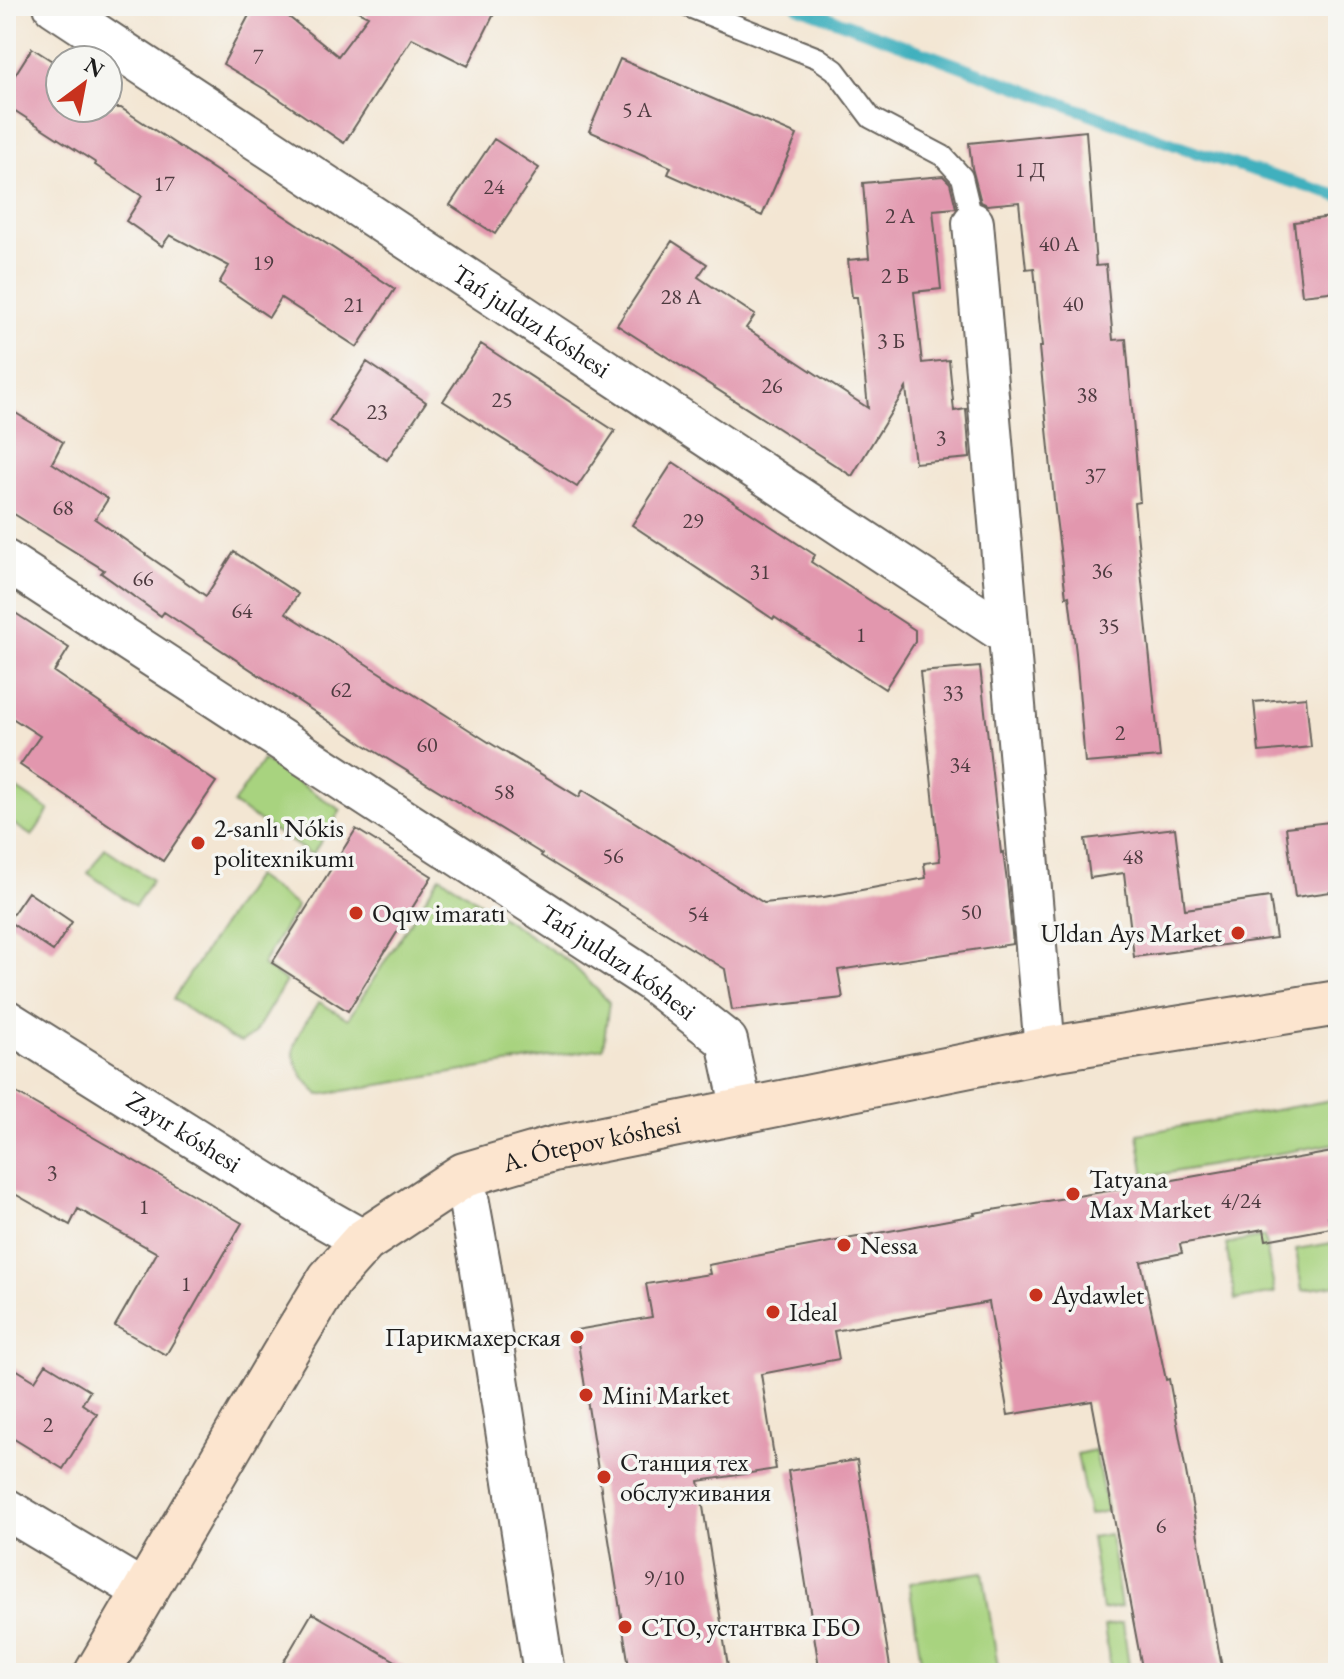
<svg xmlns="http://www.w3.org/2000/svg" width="1344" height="1679" viewBox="0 0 1344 1679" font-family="'EB Garamond',serif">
<rect width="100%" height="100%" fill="#f6f6f2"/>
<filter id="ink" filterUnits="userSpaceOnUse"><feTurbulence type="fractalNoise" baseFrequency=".0125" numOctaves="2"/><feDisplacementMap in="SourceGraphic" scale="16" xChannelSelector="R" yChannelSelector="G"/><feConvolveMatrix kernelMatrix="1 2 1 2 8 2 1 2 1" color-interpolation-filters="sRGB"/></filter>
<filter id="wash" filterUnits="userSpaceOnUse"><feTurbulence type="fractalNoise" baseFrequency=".006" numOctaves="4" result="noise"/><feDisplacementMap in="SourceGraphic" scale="32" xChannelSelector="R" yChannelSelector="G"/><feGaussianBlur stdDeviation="1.8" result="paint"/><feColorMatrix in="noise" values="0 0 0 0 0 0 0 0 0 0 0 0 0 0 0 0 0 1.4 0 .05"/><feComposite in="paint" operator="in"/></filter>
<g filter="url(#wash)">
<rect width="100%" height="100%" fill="#f3e6d3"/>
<path fill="#a8d37f" stroke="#62784e" stroke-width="2" d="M 263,760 L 341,810 L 312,855 L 233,804 Z
M 6,782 L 49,810 L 32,836 L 6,819 Z
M 105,848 L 152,880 L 135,906 L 88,873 Z
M 255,876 L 297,906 L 262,965 L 286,981 L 254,1034 L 241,1042 L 230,1038 L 173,999 Z
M 440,876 L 571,963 L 609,1002 L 603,1048 L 319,1095 C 280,1054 291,1045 319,1002 L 348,1019 Z
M 1338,1099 L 1338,1143 L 1145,1177 L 1138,1134 Z
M 1264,1237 L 1275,1293 L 1235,1300 L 1226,1244 Z
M 1338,1242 L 1338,1285 L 1302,1290 L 1296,1249 Z
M 1095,1450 L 1107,1511 L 1089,1515 L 1077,1454 Z
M 1110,1534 L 1121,1607 L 1102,1610 L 1091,1537 Z
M 983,1572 L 999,1673 L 923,1673 L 909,1583 Z
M 1123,1623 L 1130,1673 L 1111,1673 L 1104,1626 Z"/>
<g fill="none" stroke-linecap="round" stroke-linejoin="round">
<path stroke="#41b0be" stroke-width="12" d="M 797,6 L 1197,153 L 1338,196"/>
</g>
<g id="blocks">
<path fill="#e297ae" d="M 254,6 L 275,6 L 338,56 L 368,16 L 348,6 L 498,6 L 468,66 L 412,38 L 344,143 L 266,90 L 223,64 Z
M 32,48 L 60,66 L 60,108 L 121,108 L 395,289 L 357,347 L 281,298 L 269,317 L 219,283 L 229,266 L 170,235 L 162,246 L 126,221 L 142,196 L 95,165 L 96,163 L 6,105 L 6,89 Z
M 620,59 L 797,135 L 762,216 L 668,174 L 671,167 L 589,131 Z
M 1086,131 L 1096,266 L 1106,265 L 1113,340 L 1126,339 L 1140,502 L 1134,503 L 1160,757 L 1085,763 L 1076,653 L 1069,596 L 1066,597 L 1055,510 L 1039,347 L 1042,347 L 1034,268 L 1026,269 L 1019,202 L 987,205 L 981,202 L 972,168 L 969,143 Z
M 494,139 L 539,168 L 495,234 L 450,205 Z
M 943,176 L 950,183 L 956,208 L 933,210 L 941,289 L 914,292 L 922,363 L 949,360 L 954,411 L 966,409 L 970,458 L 915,463 L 906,388 L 852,476 L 617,325 L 672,241 L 707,264 L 698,277 L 755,315 L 746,328 L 868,408 L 857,297 L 852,297 L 848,260 L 869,258 L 863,183 Z
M 1338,216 L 1338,291 L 1302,295 L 1294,222 Z
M 481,344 L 615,431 L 577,487 L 443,401 Z
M 367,362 L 426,402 L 387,460 L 329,421 Z
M 6,407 L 63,442 L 52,463 L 108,499 L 95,519 L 206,596 L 234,552 L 298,594 L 286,613 L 490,743 L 579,797 L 583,790 L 764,903 L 824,897 L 926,878 L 924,863 L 940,861 L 920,672 L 980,667 L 1001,853 L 1003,852 L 1007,882 L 1013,944 L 838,970 L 843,998 L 732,1010 L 725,969 L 644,920 L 541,856 L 542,854 L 363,744 L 164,612 L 161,616 L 101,573 L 104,570 L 6,509 Z
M 673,462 L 815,555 L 811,562 L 915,630 L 915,642 L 885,689 L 774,617 L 773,619 L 632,525 Z
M 6,607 L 69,648 L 54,672 L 216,782 L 163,861 L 20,765 L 40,736 L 6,714 Z
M 1306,697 L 1311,747 L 1259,752 L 1254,702 Z
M 1338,821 L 1338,891 L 1295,897 L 1286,827 Z
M 1175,828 L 1185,909 L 1270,897 L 1276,938 L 1134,957 L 1124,873 L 1090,878 L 1085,839 Z
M 356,829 L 432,876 L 348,1011 L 272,963 Z
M 28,892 L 72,922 L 53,951 L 8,921 Z
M 6,1087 L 242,1223 L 166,1355 L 115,1326 L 157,1253 L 78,1209 L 70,1225 L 6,1189 Z
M 1338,1151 L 1338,1214 L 1328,1216 L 1331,1228 L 1266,1240 L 1264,1229 L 1180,1244 L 1182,1253 L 1141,1262 L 1166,1380 L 1169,1379 L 1223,1673 L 1143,1673 L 1092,1401 L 1008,1415 L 989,1302 L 834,1331 L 839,1359 L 761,1374 L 776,1469 L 699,1481 L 729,1673 L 630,1673 L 576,1330 L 652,1317 L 646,1284 L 710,1274 L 708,1265 L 975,1215 L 974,1213 L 1139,1186 Z
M 6,1363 L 35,1381 L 46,1364 L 90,1391 L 82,1404 L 97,1414 L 63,1469 L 6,1434 Z
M 857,1460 L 891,1673 L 820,1673 L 788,1471 Z
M 312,1613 L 349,1634 L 416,1673 L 277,1673 Z"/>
</g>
</g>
<g filter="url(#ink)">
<use href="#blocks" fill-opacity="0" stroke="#67635c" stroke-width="2"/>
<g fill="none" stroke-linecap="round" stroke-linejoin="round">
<defs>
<path id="service" d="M 687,6 L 818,58 L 835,70 L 871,118 L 943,156 L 962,177 L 973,223"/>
<g id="minor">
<path id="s1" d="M 54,6 L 1009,636"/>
<path d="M 973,223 L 1045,1050"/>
<path id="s2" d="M 6,561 L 651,981 L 727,1041 L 742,1110"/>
<path id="s3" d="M 6,1020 L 311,1211 L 364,1241"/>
<path d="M 464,1175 L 480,1263 L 544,1673"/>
<path d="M 6,1509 L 145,1592"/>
</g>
<g id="secondary">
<path id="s4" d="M 97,1673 L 283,1356 L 330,1279 L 364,1241 L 464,1175 L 553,1149 L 1045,1050 L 1338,1003"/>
</g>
</defs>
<use href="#service" stroke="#67635c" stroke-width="24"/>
<use href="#minor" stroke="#67635c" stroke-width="44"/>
<use href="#secondary" stroke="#67635c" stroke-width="48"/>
<use href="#service" stroke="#fff" stroke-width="20"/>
<use href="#minor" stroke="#fff" stroke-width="40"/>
<use href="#secondary" stroke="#fce5cf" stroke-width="44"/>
</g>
</g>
<g fill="#c8321e" stroke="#f6f6f2" stroke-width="3">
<circle cx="198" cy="843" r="8"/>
<circle cx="356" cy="913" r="8"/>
<circle cx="1238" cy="933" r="8"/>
<circle cx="1073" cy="1194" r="8"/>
<circle cx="844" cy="1245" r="8"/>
<circle cx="1036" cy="1295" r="8"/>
<circle cx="773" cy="1312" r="8"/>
<circle cx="577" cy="1337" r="8"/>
<circle cx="586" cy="1395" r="8"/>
<circle cx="604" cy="1477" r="8"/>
<circle cx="625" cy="1627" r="8"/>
</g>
<g text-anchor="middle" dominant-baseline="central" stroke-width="7" stroke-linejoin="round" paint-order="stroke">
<g font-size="22" fill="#4e3b40">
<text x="258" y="56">7</text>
<text x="637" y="109">5 А</text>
<text x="1030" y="169">1 Д</text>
<text x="164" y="183">17</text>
<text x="494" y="186">24</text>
<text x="900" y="215">2 А</text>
<text x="1059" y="243">40 А</text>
<text x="263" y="262">19</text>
<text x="895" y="275">2 Б</text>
<text x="681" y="296">28 А</text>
<text x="1073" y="303">40</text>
<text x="354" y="304">21</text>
<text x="891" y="340">3 Б</text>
<text x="772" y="385">26</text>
<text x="1087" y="394">38</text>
<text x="502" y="399">25</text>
<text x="377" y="411">23</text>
<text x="941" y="437">3</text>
<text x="1095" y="475">37</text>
<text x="63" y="507">68</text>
<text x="693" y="520">29</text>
<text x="1102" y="570">36</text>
<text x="760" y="571">31</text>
<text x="143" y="578">66</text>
<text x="242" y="610">64</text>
<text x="1109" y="625">35</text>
<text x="861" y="634">1</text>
<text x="341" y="689">62</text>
<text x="953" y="692">33</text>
<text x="1120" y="732">2</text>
<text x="427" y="744">60</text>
<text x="960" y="764">34</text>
<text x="504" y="791">58</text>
<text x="613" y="855">56</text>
<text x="1133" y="856">48</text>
<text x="971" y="911">50</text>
<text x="698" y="913">54</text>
<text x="52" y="1172">3</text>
<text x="1241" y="1200">4/24</text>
<text x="144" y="1206">1</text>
<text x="186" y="1283">1</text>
<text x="48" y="1424">2</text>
<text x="1161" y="1525">6</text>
<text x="664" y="1577">9/10</text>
</g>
<g font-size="26" fill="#1c1c1c" stroke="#f6f6f2">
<text stroke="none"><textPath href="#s1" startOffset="572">Tań juldızı kóshesi</textPath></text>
<text stroke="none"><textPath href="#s2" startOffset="732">Tań juldızı kóshesi</textPath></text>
<text stroke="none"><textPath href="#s3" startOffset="210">Zayır kóshesi</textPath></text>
<text stroke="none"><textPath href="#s4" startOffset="760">A. Ótepov kóshesi</textPath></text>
</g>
<g font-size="26" fill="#1c1c1c" stroke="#f6f6f2" text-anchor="start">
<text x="214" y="828">2-sanlı Nókis<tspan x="214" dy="30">politexnikumı</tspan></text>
<text x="372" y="913">Oqıw imaratı</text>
<text x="1222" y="933" text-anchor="end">Uldan Ays Market</text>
<text x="1089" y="1179">Tatyana<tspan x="1089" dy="30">Max Market</tspan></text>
<text x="860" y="1245">Nessa</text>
<text x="1052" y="1295">Aydawlet</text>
<text x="789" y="1312">Ideal</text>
<text x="561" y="1337" text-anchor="end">Парикмахерская</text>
<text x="602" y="1395">Mini Market</text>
<text x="620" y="1462">Станция тех<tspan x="620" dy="30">обслуживания</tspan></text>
<text x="641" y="1627">СТО, устантвка ГБО</text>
</g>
</g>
<rect width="1344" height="1679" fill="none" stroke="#f6f6f2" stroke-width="32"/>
<g transform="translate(84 84) rotate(32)"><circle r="38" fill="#f6f6f2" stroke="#9f9f9c" stroke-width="2"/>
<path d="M0-6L14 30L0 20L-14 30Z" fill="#c8321e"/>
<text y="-12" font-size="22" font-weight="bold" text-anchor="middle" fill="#1c1c1c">N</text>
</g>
</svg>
